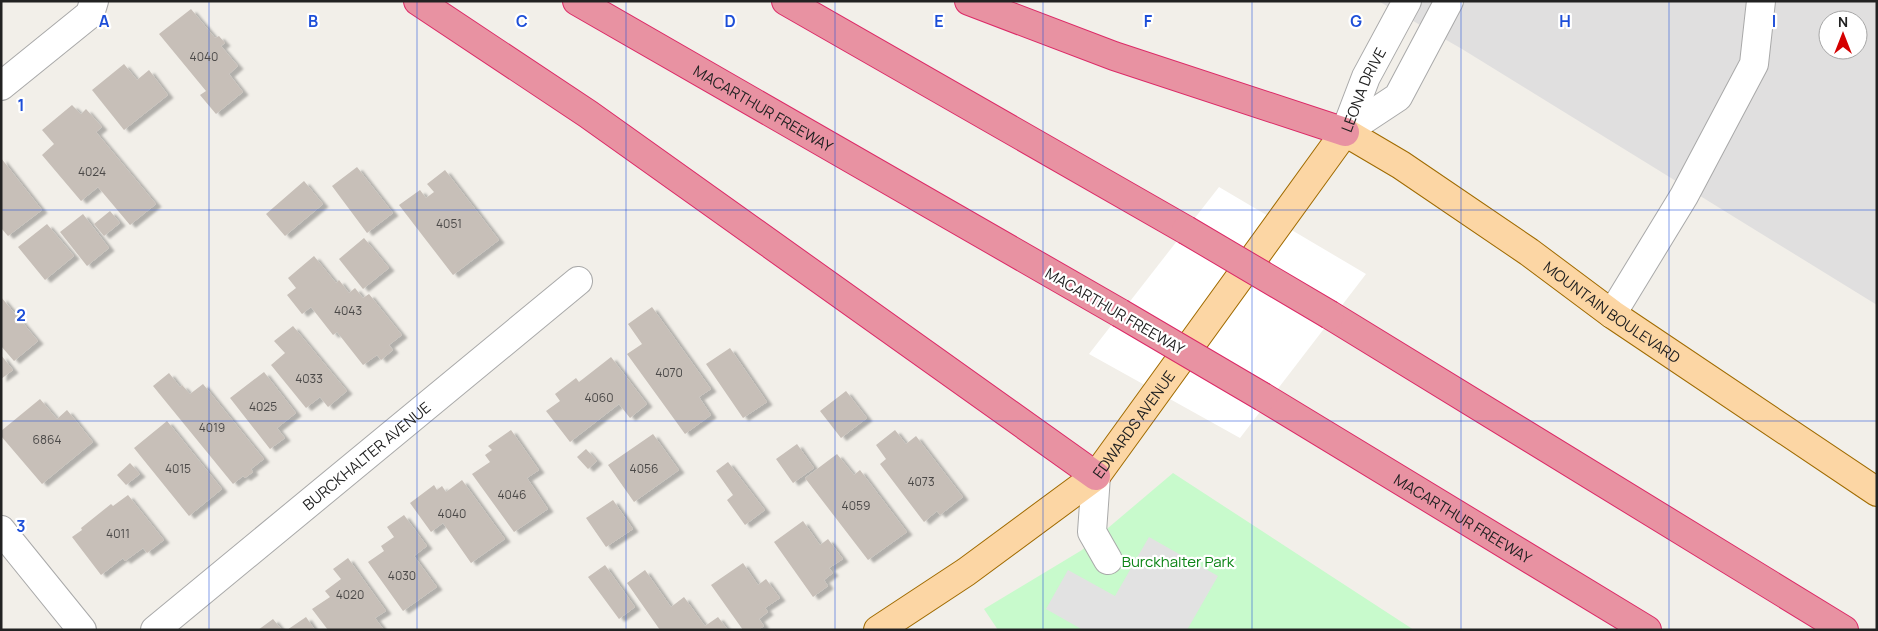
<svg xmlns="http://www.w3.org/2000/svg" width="1878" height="631" viewBox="0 0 1878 631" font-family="Manrope,sans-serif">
<defs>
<filter id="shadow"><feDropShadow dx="5.5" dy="3" stdDeviation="1" flood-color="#0004"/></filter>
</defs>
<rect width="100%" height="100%" fill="#f2efe9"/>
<path fill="#e0dfdf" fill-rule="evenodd" d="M 1877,1 L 1877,305 L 1462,49 L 1380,2 ZM 1828,20 L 1858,20 L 1858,50 L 1828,50 Z"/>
<path fill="#c8facc" d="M 1173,473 L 1414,630 L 998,630 L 984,609 L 1082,550 Z"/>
<path fill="#e2e2e2" d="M 1149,537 L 1218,576 L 1187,630 L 1083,630 L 1046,609 L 1068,570 L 1115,596 Z"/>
<path fill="#fff" d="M 1219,187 L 1366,274 L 1240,438 L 1089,354 Z"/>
<path fill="#c7bfb8" filter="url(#shadow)" d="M 191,9 L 215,38 L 219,36 L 225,43 L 221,46 L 238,66 L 229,74 L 243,92 L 216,114 L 200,95 L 206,91 L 159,34 Z
M 124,64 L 137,80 L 149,70 L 168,95 L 124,130 L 92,90 Z
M 72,105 L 81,114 L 86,109 L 102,127 L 96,132 L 156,204 L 130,225 L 98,187 L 81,201 L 42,155 L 54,144 L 42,130 Z
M 1,158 L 42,210 L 8,236 L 1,228 Z
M 357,167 L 393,213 L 367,233 L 332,186 Z
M 445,170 L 499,240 L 453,275 L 399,205 L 420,190 L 426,198 L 434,192 L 427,184 Z
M 304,181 L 323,204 L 285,236 L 266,214 Z
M 110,211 L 120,223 L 104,236 L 94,224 Z
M 83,214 L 109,248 L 87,266 L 60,232 Z
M 47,224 L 74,256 L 45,280 L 18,247 Z
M 364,238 L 389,268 L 363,289 L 339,259 Z
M 314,256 L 336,283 L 339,280 L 349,293 L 355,288 L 363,298 L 369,294 L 402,335 L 389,345 L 393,350 L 381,360 L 377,355 L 363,365 L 337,332 L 333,335 L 311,307 L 302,314 L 287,295 L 296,288 L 288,278 Z
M 1,297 L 38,341 L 14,361 L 1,346 Z
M 652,307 L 711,389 L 699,397 L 711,415 L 685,434 L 627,354 L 642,344 L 628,324 Z
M 293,326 L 347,391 L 328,407 L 320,397 L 306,408 L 271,365 L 285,353 L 274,341 Z
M 730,348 L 767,402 L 743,418 L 706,364 Z
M 1,355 L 13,370 L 1,379 Z
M 611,357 L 647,404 L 630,418 L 619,404 L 570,442 L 546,411 L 560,401 L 555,394 L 576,378 L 579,382 Z
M 264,372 L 296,413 L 277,428 L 285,438 L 270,449 L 230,398 Z
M 169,373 L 180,387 L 182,385 L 190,394 L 203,384 L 264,459 L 251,469 L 253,472 L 245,478 L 243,476 L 233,484 L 153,386 Z
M 846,391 L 867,418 L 841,438 L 820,411 Z
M 40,399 L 57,419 L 67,410 L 93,442 L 42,484 L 1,436 L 1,431 Z
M 167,421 L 222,489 L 189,516 L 134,448 Z
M 511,430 L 539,470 L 527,478 L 548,509 L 514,532 L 472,474 L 490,462 L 485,455 L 492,450 L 488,446 Z
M 895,430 L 906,444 L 916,436 L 963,497 L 940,515 L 937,511 L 924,522 L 880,464 L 886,459 L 876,445 Z
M 653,434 L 679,470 L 634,502 L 608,465 Z
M 797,444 L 814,468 L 793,483 L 776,459 Z
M 586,449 L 597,461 L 588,469 L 577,457 Z
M 837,454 L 854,475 L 860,470 L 907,532 L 868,560 L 805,478 Z
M 728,462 L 765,510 L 745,525 L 727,500 L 733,495 L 716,471 Z
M 130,463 L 140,474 L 126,485 L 117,475 Z
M 462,480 L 505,539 L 471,563 L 443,523 L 431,532 L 410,503 L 434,485 L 437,490 L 442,486 L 446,492 Z
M 128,495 L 164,540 L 147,553 L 143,548 L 125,561 L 123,558 L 101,575 L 72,537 L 82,530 L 81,528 L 111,504 L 113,506 Z
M 613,500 L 633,529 L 606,547 L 586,518 Z
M 404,515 L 427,546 L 414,556 L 437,587 L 403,611 L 368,562 L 384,551 L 381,546 L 394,537 L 387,527 Z
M 803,521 L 820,545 L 828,539 L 843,559 L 829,568 L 833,573 L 824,580 L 828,586 L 813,597 L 774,542 Z
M 348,558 L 386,611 L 375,618 L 384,630 L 328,630 L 312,609 L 330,597 L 325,591 L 341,579 L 333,569 Z
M 743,563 L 758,585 L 766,579 L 780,598 L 765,608 L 768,612 L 759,619 L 764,626 L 758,630 L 743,630 L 711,585 Z
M 605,565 L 635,607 L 619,619 L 588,577 Z
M 645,570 L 671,607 L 684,597 L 705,626 L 718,617 L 728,630 L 660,630 L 627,583 Z
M 306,617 L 315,630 L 287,630 Z
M 273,619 L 282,630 L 258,630 Z"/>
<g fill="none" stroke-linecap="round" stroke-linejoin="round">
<defs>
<g id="minor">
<path d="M 1,86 L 90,14 L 94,1"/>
<path d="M 1345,132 L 1398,97 L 1449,1"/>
<path id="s1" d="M 1345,132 L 1366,77 L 1407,1"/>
<path d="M 1612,314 L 1684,196 L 1754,64 L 1761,1"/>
<path d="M 1096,476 L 1092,532 L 1108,560"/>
<path d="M 1,530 L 82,630"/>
<path id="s2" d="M 155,630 L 578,281"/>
</g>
<g id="major">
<path id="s3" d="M 878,630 L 966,572 L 1096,476 L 1345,132 L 1401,165 L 1529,252 L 1612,314 L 1877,492"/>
</g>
<g id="highway">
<path d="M 418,1 L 588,114 L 1096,476"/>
<path id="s4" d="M 577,1 L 1120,313"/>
<path d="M 786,1 L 1186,230"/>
<path d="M 969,1 L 1114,56 L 1345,132"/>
<path d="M 1330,315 L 1844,630"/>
<path id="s5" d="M 1263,397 L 1647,630"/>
</g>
</defs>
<use href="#minor" stroke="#a9a9a9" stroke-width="30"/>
<use href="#major" stroke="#a06b00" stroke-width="30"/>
<use href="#highway" stroke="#dc2a67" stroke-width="30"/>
<use href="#minor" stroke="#fff" stroke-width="28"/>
<use href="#major" stroke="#fcd6a4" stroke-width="28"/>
<use href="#highway" stroke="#e892a2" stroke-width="28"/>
<defs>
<path id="highway-bridge" d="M 1186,230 L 1330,315
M 1120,313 L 1263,397"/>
</defs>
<use href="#highway-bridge" stroke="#dc2a67" stroke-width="30" stroke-linecap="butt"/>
<use href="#highway-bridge" stroke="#e892a2" stroke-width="28"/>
</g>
<path fill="none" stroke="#1d4ed8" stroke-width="1" stroke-opacity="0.55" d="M 209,1 L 209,630M 417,1 L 417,630M 626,1 L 626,630M 835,1 L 835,630M 1043,1 L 1043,630M 1252,1 L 1252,630M 1461,1 L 1461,630M 1669,1 L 1669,630M 1,210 L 1877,210M 1,421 L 1877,421"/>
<g text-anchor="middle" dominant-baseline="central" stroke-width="4.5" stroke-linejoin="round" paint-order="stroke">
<g font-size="12" fill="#4b4948">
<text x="204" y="56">4040</text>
<text x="92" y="171">4024</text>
<text x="449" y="223">4051</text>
<text x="348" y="310">4043</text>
<text x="669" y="372">4070</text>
<text x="309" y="378">4033</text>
<text x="599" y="397">4060</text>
<text x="263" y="406">4025</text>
<text x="212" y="427">4019</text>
<text x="47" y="439">6864</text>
<text x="178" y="468">4015</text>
<text x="644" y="468">4056</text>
<text x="921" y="481">4073</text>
<text x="512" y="494">4046</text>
<text x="856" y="505">4059</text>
<text x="452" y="513">4040</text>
<text x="118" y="533">4011</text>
<text x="402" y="575">4030</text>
<text x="350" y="594">4020</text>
</g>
<g font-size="15" fill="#222" stroke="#fff">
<text stroke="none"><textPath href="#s1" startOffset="46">LEONA DRIVE</textPath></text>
<text stroke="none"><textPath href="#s4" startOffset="215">MACARTHUR FREEWAY</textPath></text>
<text transform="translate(1115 311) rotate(30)">MACARTHUR FREEWAY</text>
<text stroke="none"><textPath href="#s3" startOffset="1014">MOUNTAIN BOULEVARD</textPath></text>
<text stroke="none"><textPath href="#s3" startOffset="331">EDWARDS AVENUE</textPath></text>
<text stroke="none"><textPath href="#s2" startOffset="274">BURCKHALTER AVENUE</textPath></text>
<text stroke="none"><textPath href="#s5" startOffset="234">MACARTHUR FREEWAY</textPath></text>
</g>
<g font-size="15" fill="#0c8416" stroke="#fff">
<text x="1178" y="561">Burckhalter Park</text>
</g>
</g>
<g font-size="16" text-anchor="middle" font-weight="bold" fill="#1d4ed8" stroke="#fff" stroke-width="4.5" stroke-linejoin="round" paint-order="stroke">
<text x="104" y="27">A</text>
<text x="313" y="27">B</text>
<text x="522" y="27">C</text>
<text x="730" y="27">D</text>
<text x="939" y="27">E</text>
<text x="1148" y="27">F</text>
<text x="1356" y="27">G</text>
<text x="1565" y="27">H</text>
<text x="1774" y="27">I</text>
<text x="21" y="111">1</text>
<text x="21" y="321">2</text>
<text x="21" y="532">3</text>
</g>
<rect width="1878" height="631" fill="none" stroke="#222222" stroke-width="5"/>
<g transform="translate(1843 35)"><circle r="24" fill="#ffffff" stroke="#a7a7a7"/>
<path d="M0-4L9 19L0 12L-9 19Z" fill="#d40000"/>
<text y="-8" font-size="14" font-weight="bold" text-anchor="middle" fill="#222222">N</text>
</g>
</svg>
